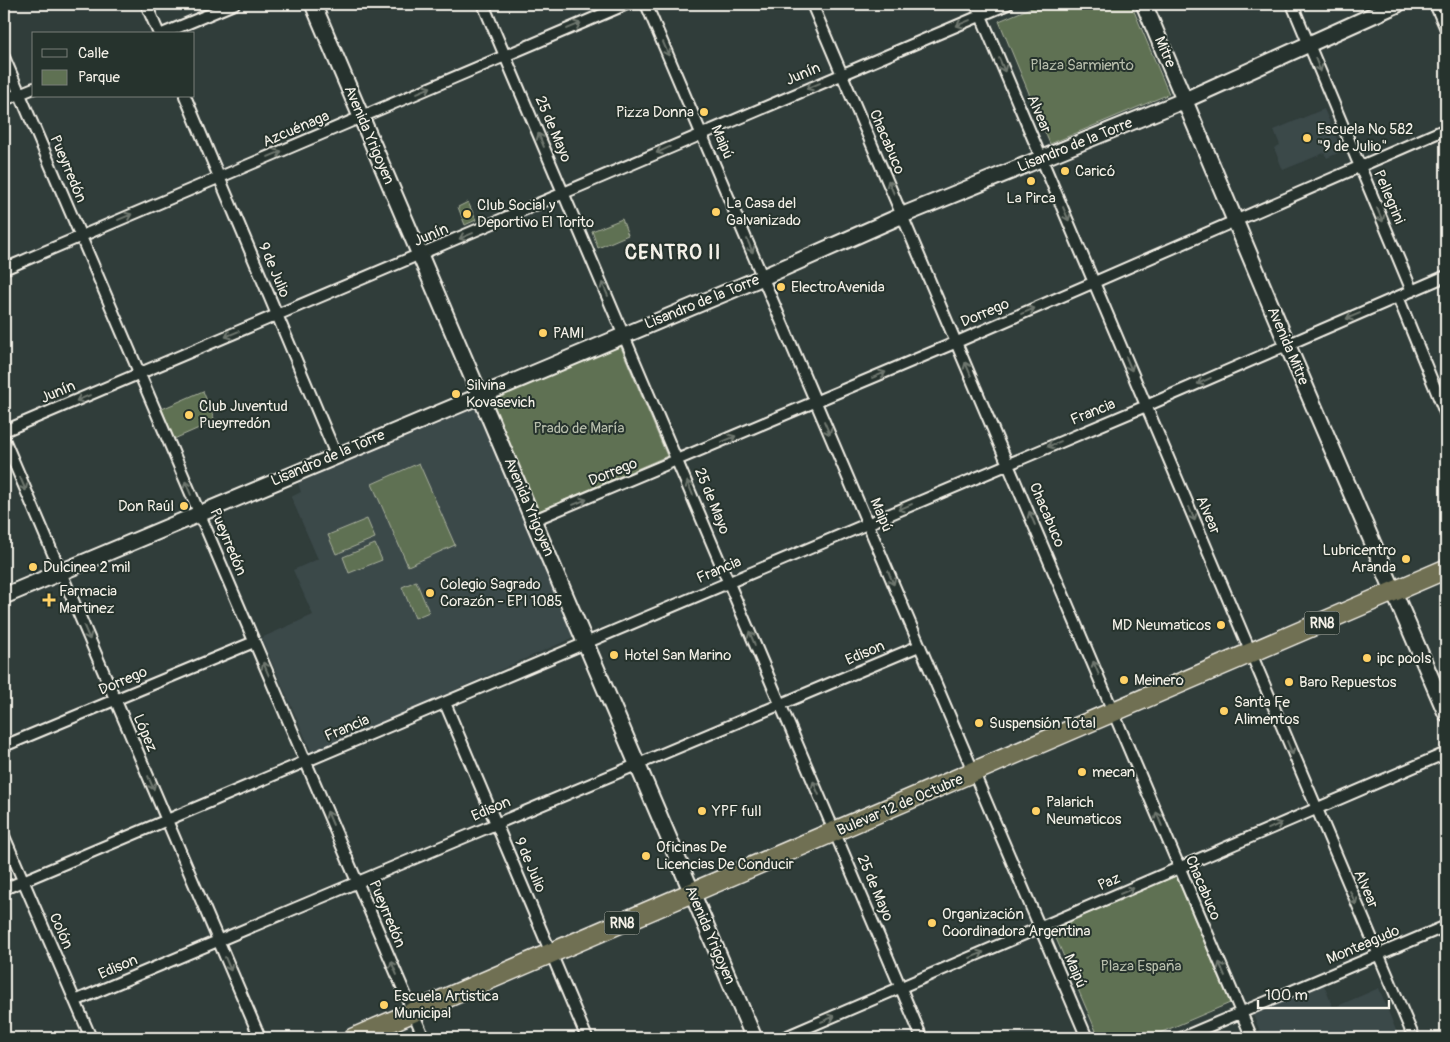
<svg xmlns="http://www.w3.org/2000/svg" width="1450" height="1042" viewBox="0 0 1450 1042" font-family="Pangolin,sans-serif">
<rect width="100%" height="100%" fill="#303d3a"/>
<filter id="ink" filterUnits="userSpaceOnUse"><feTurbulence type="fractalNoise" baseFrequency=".02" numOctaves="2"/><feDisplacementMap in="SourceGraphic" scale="10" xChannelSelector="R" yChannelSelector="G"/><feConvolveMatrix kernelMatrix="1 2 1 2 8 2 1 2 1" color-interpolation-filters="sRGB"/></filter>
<g filter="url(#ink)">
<path fill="#3b484a" d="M 1324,109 L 1342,151 L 1327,158 L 1324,153 L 1283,170 L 1274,148 L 1280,145 L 1274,130 Z
M 475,404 L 577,636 L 312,753 L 261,638 L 313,615 L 293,570 L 318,559 L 291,497 L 301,492 L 298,483 Z
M 1324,985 L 1333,1008 L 1379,988 L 1399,1038 L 1263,1038 L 1253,1015 Z"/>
<path fill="#5f7153" stroke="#aab19e" d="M 1040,4 L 1131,4 L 1169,94 L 1050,144 L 999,21 Z
M 468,202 L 476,220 L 465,225 L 458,207 Z
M 622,219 L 628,235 L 598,248 L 592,231 Z
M 620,345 L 667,456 L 539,511 L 492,400 Z
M 203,391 L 215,421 L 174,439 L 162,409 Z
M 419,463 L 455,545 L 408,566 L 372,484 Z
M 367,519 L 375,538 L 336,554 L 328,535 Z
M 375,544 L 382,560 L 349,573 L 343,557 Z
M 416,581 L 429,612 L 415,618 L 402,587 Z
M 1176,876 L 1230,1003 L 1148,1038 L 1099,1038 L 1052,929 Z"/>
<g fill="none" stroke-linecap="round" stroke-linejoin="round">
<defs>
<path id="street" d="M 146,4 L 159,34
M 483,4 L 922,1038
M 646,4 L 1087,1038
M 812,4 L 1252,1038
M 976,4 L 1414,1038
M 1292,4 L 1412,291
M 1435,4 L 1446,29
M 162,34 L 234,4
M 4,57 L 424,1038
M 185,96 L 336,455
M 4,100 L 34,88
M 4,269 L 627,4
M 1398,297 L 1446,415
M 4,431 L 1008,4
M 4,439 L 260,1038
M 534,520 L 957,342 L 1446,129
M 445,703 L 587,1038
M 4,746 L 254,642
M 4,836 L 91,1038
M 4,889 L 1146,406 L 1446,276
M 75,1001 L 919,646
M 783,1038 L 1446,753
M 1181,1038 L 1446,926"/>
<path id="secondary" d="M 313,4 L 754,1038
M 1144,4 L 1287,344 L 1446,713
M 4,596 L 763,277 L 903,215 L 1185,100 L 1398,4"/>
<path id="highway" d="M 353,1038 L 1446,569"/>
</defs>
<use href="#street" stroke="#f4f1e8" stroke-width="14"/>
<use href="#secondary" stroke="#f4f1e8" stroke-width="19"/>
<use href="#highway" stroke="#f4f1e8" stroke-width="22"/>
<use href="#street" stroke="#26332d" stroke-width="10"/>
<use href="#secondary" stroke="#26332d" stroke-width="15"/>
<use href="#highway" stroke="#706f52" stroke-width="19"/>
</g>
<defs><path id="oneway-shaft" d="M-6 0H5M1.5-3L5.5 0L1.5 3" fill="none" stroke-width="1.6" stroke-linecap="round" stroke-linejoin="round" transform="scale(1.25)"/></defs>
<g stroke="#6e766e">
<use href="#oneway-shaft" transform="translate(963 23) rotate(157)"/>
<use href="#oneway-shaft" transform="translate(574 26) rotate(-23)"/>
<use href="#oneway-shaft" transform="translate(666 49) rotate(67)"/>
<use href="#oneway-shaft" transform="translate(1002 65) rotate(67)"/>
<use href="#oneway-shaft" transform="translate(1318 65) rotate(68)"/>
<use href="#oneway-shaft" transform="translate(813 86) rotate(157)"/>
<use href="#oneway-shaft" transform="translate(424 90) rotate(-23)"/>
<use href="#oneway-shaft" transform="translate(541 140) rotate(-113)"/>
<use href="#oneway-shaft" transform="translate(663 150) rotate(156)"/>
<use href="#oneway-shaft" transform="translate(275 154) rotate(-23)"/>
<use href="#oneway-shaft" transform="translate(891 187) rotate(-113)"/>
<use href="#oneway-shaft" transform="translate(1066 214) rotate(67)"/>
<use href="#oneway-shaft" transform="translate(1380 215) rotate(67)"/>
<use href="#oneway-shaft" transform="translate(125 217) rotate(-23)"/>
<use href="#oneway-shaft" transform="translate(466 236) rotate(157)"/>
<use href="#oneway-shaft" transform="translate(750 246) rotate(67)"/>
<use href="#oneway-shaft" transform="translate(605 289) rotate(-113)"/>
<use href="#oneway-shaft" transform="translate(1028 311) rotate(-23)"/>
<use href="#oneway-shaft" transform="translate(1353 316) rotate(157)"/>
<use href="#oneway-shaft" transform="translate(232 334) rotate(157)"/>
<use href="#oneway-shaft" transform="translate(1129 364) rotate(67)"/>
<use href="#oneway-shaft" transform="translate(968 369) rotate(-113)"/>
<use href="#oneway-shaft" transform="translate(879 375) rotate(-23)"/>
<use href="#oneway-shaft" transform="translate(1204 381) rotate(156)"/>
<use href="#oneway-shaft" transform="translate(83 398) rotate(157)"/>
<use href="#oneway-shaft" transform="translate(827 428) rotate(67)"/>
<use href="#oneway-shaft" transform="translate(729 439) rotate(-23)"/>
<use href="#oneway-shaft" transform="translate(1054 444) rotate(158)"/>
<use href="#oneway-shaft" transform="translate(23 484) rotate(67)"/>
<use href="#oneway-shaft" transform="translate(188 488) rotate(-113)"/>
<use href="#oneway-shaft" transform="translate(690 488) rotate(-112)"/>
<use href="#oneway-shaft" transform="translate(580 502) rotate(-22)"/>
<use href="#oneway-shaft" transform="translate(905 507) rotate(157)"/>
<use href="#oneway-shaft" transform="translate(1192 514) rotate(67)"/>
<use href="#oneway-shaft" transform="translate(1032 518) rotate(-113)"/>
<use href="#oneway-shaft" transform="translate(891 578) rotate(67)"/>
<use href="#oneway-shaft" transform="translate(87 633) rotate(67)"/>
<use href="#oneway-shaft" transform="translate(752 638) rotate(-113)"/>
<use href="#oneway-shaft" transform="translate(1096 668) rotate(-113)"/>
<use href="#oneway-shaft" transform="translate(266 669) rotate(-113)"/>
<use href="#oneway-shaft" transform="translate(1290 748) rotate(67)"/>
<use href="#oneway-shaft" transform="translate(151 783) rotate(67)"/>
<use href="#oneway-shaft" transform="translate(816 788) rotate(-113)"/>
<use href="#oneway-shaft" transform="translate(330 818) rotate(-113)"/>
<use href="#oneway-shaft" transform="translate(1159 819) rotate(-112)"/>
<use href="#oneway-shaft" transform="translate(1275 826) rotate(-24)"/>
<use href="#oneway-shaft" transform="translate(1127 891) rotate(-23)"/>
<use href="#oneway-shaft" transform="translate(1353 898) rotate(67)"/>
<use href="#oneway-shaft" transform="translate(977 955) rotate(-23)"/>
<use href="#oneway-shaft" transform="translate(228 964) rotate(67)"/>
<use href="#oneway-shaft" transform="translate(394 968) rotate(-113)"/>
<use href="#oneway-shaft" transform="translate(1222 969) rotate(-113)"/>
<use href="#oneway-shaft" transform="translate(828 1019) rotate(-23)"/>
</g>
</g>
<g fill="#ffd166" stroke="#26332d" stroke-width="2">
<circle cx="704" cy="112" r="5"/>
<circle cx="1307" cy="138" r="5"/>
<circle cx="1065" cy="171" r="5"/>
<circle cx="1031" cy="181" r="5"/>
<circle cx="716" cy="212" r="5"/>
<circle cx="467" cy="214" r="5"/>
<circle cx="781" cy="287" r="5"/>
<circle cx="543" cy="333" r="5"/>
<circle cx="456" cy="394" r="5"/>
<circle cx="189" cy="415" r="5"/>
<circle cx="184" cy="506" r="5"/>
<circle cx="1406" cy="559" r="5"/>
<circle cx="33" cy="567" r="5"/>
<circle cx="430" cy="593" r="5"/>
<path d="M46.5 592.5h5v5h5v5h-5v5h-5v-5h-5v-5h5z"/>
<circle cx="1221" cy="625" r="5"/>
<circle cx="614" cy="655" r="5"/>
<circle cx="1367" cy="658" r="5"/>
<circle cx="1124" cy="680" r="5"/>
<circle cx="1289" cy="682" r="5"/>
<circle cx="1224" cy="711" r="5"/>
<circle cx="979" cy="723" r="5"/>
<circle cx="1082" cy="772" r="5"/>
<circle cx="702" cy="811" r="5"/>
<circle cx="1036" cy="811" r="5"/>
<circle cx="646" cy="856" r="5"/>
<circle cx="932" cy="923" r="5"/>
<circle cx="384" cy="1005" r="5"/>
</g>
<g text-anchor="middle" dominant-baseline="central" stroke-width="4" stroke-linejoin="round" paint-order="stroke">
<g fill="#26332d" stroke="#b6b8b0" stroke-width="1">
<rect x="1304.5" y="611.5" width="35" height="23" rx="4"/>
<rect x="604.5" y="911.5" width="35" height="23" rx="4"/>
</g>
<g font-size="14" font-weight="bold" fill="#f4f1e8">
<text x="1322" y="623">RN8</text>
<text x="622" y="923">RN8</text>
</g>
<g font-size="15" fill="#f4f1e8" stroke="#26332d">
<text transform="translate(1165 52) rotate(67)">Mitre</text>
<text transform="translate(803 74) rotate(-23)">Junín</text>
<text transform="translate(1039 114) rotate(67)">Alvear</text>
<text transform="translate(296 129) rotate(-23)">Azcuénaga</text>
<text transform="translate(553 129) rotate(67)">25 de Mayo</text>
<text transform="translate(369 135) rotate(67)">Avenida Yrigoyen</text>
<text transform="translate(722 142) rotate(67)">Maipú</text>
<text transform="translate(887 142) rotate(67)">Chacabuco</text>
<text transform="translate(1075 145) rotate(-22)">Lisandro de la Torre</text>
<text transform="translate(68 169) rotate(67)">Pueyrredón</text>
<text transform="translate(1389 197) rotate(67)">Pellegrini</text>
<text transform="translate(431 235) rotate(-23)">Junín</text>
<text transform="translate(274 270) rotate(67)">9 de Julio</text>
<text transform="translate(702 302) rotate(-22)">Lisandro de la Torre</text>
<text transform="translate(985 313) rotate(-23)">Dorrego</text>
<text transform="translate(1288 346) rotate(67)">Avenida Mitre</text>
<text transform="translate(58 392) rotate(-23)">Junín</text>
<text transform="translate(1093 412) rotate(-22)">Francia</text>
<text transform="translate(328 458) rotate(-23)">Lisandro de la Torre</text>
<text transform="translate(613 472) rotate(-22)">Dorrego</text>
<text transform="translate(712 501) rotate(68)">25 de Mayo</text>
<text transform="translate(529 507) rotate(67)">Avenida Yrigoyen</text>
<text transform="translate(881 515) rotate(67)">Maipú</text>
<text transform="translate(1047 515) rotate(67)">Chacabuco</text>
<text transform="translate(1208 515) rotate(67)">Alvear</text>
<text transform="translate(228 542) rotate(67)">Pueyrredón</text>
<text transform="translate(719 570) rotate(-23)">Francia</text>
<text transform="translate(865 653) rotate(-23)">Edison</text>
<text transform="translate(123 681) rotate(-23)">Dorrego</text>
<text transform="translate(347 728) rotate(-23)">Francia</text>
<text transform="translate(145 733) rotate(67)">López</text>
<text transform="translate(900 805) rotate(-23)">Bulevar 12 de Octubre</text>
<text transform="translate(491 809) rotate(-23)">Edison</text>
<text transform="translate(530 865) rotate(67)">9 de Julio</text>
<text transform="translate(1109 882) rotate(-23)">Paz</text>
<text transform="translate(875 888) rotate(67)">25 de Mayo</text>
<text transform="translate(1203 888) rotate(67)">Chacabuco</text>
<text transform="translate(1366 889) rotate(67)">Alvear</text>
<text transform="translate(387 914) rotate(67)">Pueyrredón</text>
<text transform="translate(61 931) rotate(66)">Colón</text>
<text transform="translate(710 935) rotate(67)">Avenida Yrigoyen</text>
<text transform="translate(1363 945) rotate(-23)">Monteagudo</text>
<text transform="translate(118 967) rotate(-23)">Edison</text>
<text transform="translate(1075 971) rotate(67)">Maipú</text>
</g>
<g font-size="15" fill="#b8beac" stroke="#26332d">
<text x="1082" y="65">Plaza Sarmiento</text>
<text x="579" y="428">Prado de María</text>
<text x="1141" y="966">Plaza España</text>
</g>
<g font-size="15" fill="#f4f1e8" stroke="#26332d" text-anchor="start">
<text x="694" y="112" text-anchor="end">Pizza Donna</text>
<text x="1317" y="129">Escuela Nº 582<tspan x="1317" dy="17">"9 de Julio"</tspan></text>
<text x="1075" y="171">Caricó</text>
<text x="1031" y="198" text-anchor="middle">La Pirca</text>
<text x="726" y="203">La Casa del<tspan x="726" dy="17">Galvanizado</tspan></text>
<text x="477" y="205">Club Social y<tspan x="477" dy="17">Deportivo El Torito</tspan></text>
<text x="791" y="287">ElectroAvenida</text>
<text x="553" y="333">PAMI</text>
<text x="466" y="385">Silvina<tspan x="466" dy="17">Kovasevich</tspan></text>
<text x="199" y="406">Club Juventud<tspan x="199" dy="17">Pueyrredón</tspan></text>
<text x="174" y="506" text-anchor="end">Don Raúl</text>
<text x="1396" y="550" text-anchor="end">Lubricentro<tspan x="1396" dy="17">Aranda</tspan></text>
<text x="43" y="567">Dulcinea 2 mil</text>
<text x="440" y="584">Colegio Sagrado<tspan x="440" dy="17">Corazón - EPI 1085</tspan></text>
<text x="59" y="591">Farmacia<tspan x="59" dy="17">Martinez</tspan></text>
<text x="1211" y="625" text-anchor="end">MD Neumaticos</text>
<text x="624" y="655">Hotel San Marino</text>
<text x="1377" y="658">ipc pools</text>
<text x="1134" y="680">Meinero</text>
<text x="1299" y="682">Baro Repuestos</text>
<text x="1234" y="702">Santa Fe<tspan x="1234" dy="17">Alimentos</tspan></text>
<text x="989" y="723">Suspensión Total</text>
<text x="1092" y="772">mecan</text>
<text x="1046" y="802">Palarich<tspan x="1046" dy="17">Neumaticos</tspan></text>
<text x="712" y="811">YPF full</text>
<text x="656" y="847">Oficinas De<tspan x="656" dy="17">Licencias De Conducir</tspan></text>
<text x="942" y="914">Organización<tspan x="942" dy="17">Coordinadora Argentina</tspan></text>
<text x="394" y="996">Escuela Artistica<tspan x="394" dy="17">Municipal</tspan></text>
</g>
<g font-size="20" font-weight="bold" letter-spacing="1" fill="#f4f1e8" stroke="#26332d">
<text x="673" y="252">CENTRO II</text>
</g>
</g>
<rect width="1450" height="1042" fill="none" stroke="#26332d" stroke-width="20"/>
<rect x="10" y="10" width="1430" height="1022" fill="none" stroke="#f4f1e8" stroke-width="2" filter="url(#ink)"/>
<rect x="32" y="32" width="162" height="65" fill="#26332d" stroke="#787f78"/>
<rect x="42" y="49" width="25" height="8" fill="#26332d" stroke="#787f78"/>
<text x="78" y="58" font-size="15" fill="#f4f1e8">Calle</text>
<rect x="42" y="70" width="25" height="15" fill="#5f7153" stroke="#787f78"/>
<text x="78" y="82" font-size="15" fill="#f4f1e8">Parque</text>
<path d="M1258 1000v8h131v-8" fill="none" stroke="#f4f1e8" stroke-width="2.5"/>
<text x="1265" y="1000" font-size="15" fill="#f4f1e8" stroke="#26332d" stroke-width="4" paint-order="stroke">100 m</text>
</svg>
